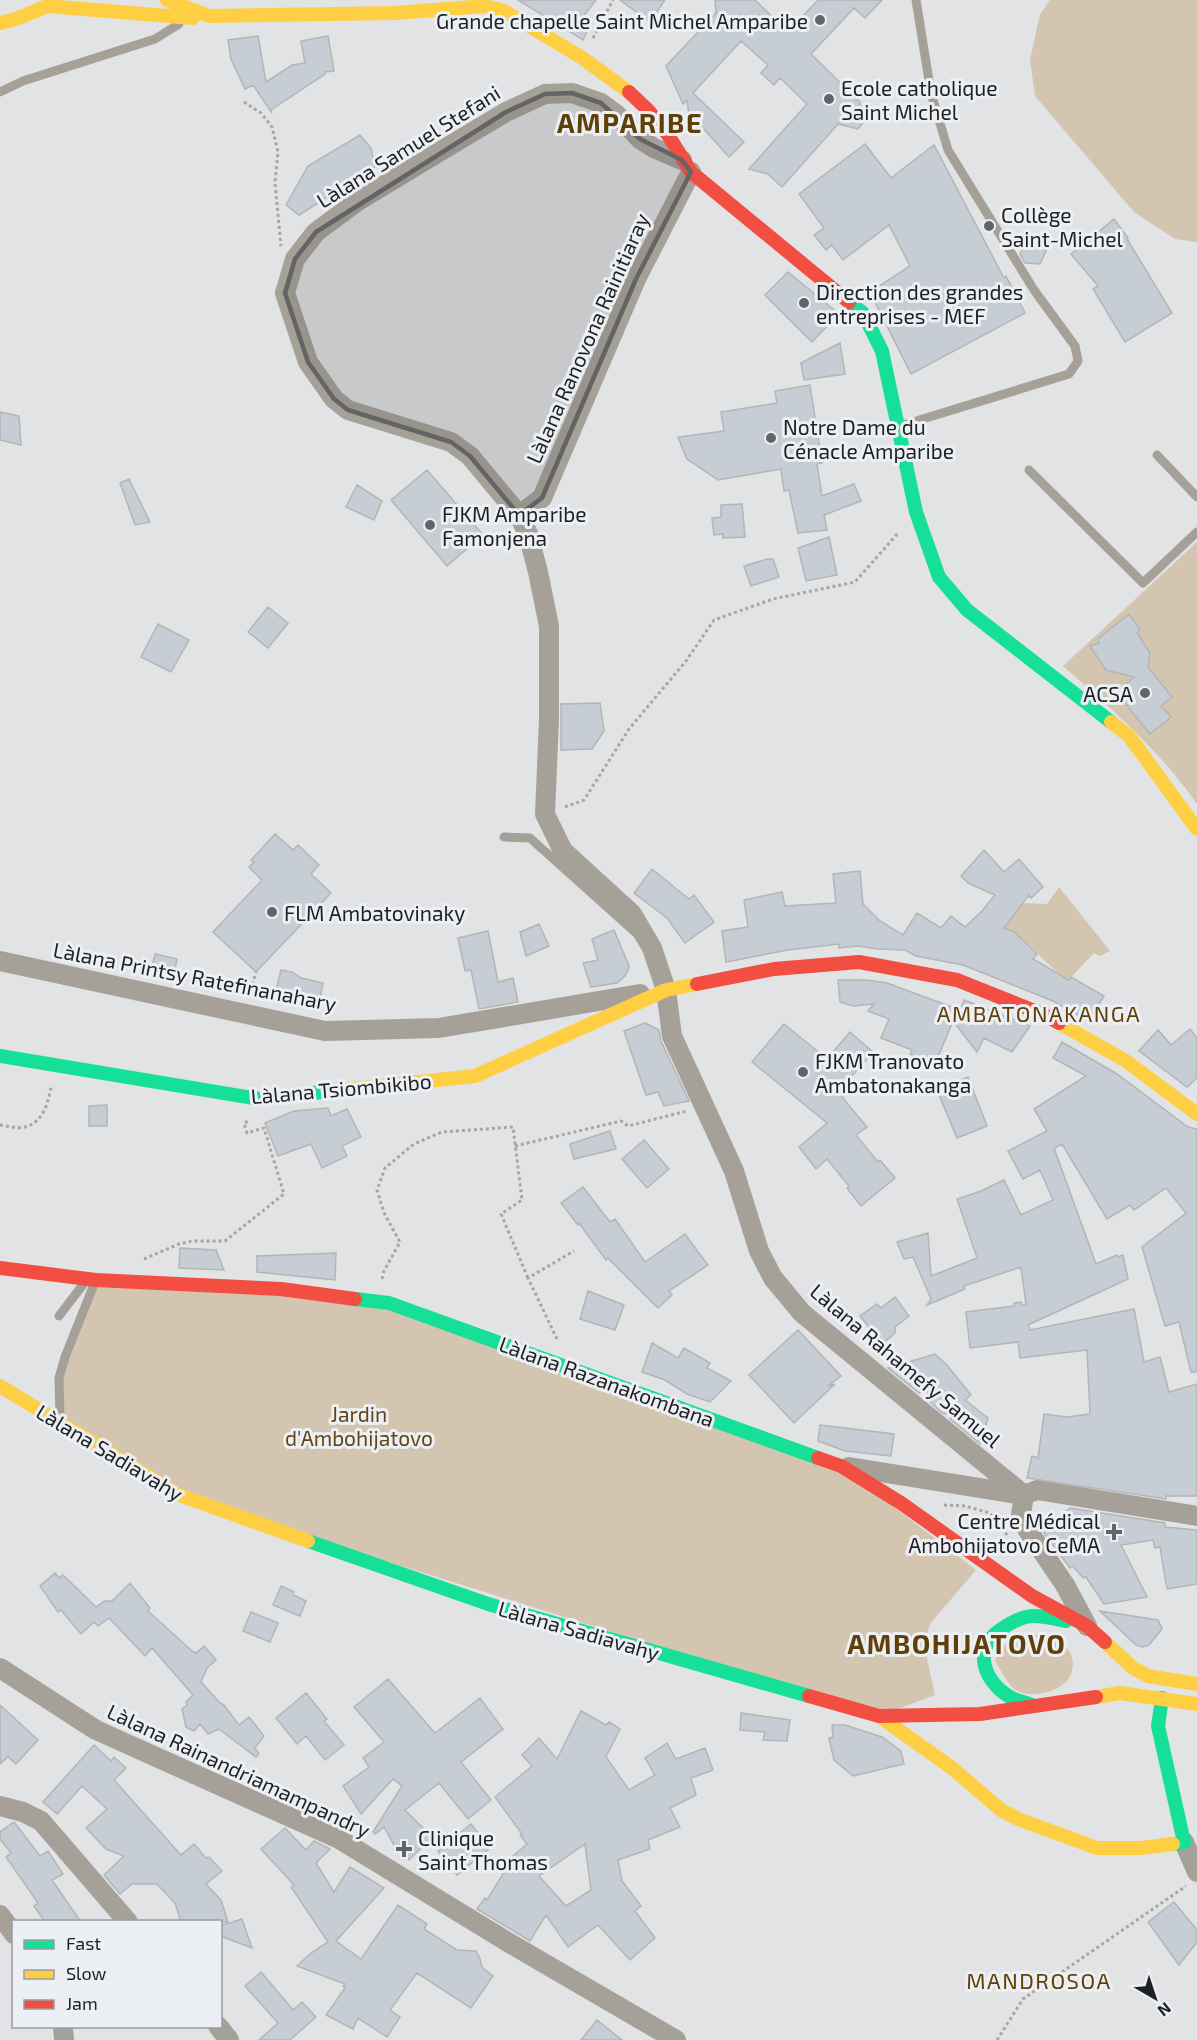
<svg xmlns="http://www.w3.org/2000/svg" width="1197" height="2040" viewBox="0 0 1197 2040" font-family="'Exo 2',sans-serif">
<rect width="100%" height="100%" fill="#e1e3e5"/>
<path fill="#d4c5b1" d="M 1050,0 L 1197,0 L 1197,242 L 1175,239 L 1134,212 L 1035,96 L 1030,60 L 1040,14 Z
M 1197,542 L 1197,804 C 1160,751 1112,709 1063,666 Z
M 1059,887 L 1110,951 L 1100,956 L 1094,953 L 1071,977 L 1067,978 C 1043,965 1029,937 1004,928 L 1022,903 L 1047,904 Z
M 96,1280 L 389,1303 L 841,1466 L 976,1570 L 930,1624 L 924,1645 L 935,1695 L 879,1716 L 192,1500 L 60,1423 L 59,1397 L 65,1357 Z
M 1041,1635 C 1057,1640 1073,1646 1073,1665 C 1072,1671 1071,1677 1066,1682 C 1055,1693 1026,1700 1013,1688 C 1006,1681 1000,1669 995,1661 C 1002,1638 1021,1636 1041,1635 Z"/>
<path fill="#c6cdd5" stroke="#b3b5b6" stroke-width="1.5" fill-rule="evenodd" d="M 518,0 L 596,0 L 582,18 L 591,23 L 583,40 Z
M 620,0 L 665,0 L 650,22 Z
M 715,0 L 755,0 L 788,32 L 818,0 L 882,0 L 865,18 L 854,8 L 811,54 L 860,102 L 863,123 L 858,129 L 838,124 L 782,187 L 768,174 L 749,169 L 807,104 L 780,78 L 774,85 L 761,73 L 768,65 L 741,41 L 693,93 L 744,142 L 729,157 L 702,127 L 690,125 L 687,100 L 683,104 L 666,66 L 716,13 Z
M 258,36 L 266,82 L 292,65 L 305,63 L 301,41 L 328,36 L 334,71 L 325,72 L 325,74 L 271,110 L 272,113 L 253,85 L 245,89 L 231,59 L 228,40 Z
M 360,135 L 371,148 L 375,167 L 299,215 L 286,205 L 308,166 Z
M 865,144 L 891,178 L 934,145 L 1004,278 L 1006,276 L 1025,313 L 911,374 L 870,292 L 910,266 L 889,225 L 843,260 L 832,245 L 826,250 L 814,235 L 824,228 L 799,194 Z
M 1114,219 L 1128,238 L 1127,239 L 1172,313 L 1125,342 L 1093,289 L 1098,286 L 1071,254 Z
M 1039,240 L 1046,251 L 1040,264 L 1025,263 L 1020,254 L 1027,241 Z
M 788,272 L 839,314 L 812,342 L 765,295 Z
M 840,343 L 845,374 L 804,380 L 801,363 Z
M 810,385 L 822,463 L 817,464 L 822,496 L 854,484 L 861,501 L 824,515 L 827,530 L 798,533 L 789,490 L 784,491 L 781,469 L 718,480 L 687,459 L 678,437 L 724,431 L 721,412 L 777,403 L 775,391 Z
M 0,412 L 19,416 L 21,445 L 0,440 Z
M 427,470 L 483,535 L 447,566 L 391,500 Z
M 129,479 L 150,522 L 135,525 L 120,483 Z
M 357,485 L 382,501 L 374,520 L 346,507 Z
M 742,504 L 745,537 L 723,538 L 723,534 L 714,535 L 712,518 L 721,517 L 721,505 Z
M 829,537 L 837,575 L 806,581 L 798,548 Z
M 767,559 L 773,559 L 779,577 L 751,586 L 744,566 Z
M 268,607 L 288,623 L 268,648 L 248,632 Z
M 1129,614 L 1140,630 L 1137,633 L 1150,653 L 1148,667 L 1172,697 L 1161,706 L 1171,717 L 1150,734 L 1116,692 L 1134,677 L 1106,670 L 1090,646 L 1099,643 L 1098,639 Z
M 158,624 L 189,640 L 171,672 L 141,657 Z
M 600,703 L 604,731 L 592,749 L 561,750 L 561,704 Z
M 275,834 L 293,850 L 298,845 L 319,865 L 311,874 L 331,893 L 256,972 L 213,932 L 262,880 L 249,867 L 254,862 L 251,860 Z
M 984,850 L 1004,872 L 1019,859 L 1043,887 L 1031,898 L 1029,895 L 1004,928 L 1014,932 L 1037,954 L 1033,959 L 1069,980 L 1071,977 L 1104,996 L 1088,1021 L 1053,1001 L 963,965 L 916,956 L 905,950 L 878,949 L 858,946 L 839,948 L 839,944 L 788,950 L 726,962 L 722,931 L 748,927 L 744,900 L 782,892 L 785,906 L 836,903 L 833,874 L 860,871 L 863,904 L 880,921 L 903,935 L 917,913 L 941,928 L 951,916 L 965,927 L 982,911 L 995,895 L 968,883 L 961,876 Z
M 652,869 L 689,899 L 694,895 L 714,922 L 685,943 L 667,918 L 634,893 Z
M 539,924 L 549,946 L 526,956 L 520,932 Z
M 614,930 L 629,966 L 628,970 L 625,976 L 617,983 L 591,987 L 583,963 L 598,960 L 592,939 Z
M 488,931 L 498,982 L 513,978 L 518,1002 L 479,1009 L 471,970 L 465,971 L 458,938 Z
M 155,954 L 177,959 L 174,975 L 151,971 Z
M 281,970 L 292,972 L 301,978 L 323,983 L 318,1008 L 274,999 Z
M 838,980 L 867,980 L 887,983 L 960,1010 L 964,1000 L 1030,1026 L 1012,1052 L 984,1038 L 977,1052 L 953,1021 L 935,1064 L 910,1054 L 912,1050 L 881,1038 L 889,1019 L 868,1011 L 874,1004 L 853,1006 L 840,1002 Z
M 645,1023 L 659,1030 L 661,1041 L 689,1101 L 664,1106 L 658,1092 L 646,1095 L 624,1031 Z
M 784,1024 L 827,1059 L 850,1032 L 873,1052 L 850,1078 L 855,1081 L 842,1097 L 867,1127 L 856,1135 L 878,1162 L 880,1160 L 895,1178 L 861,1206 L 847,1188 L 849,1186 L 827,1159 L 816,1169 L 799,1147 L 827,1123 L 752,1062 Z
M 1190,1029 L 1197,1038 L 1197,1078 L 1187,1087 L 1139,1051 L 1158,1030 L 1171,1045 Z
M 1062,1042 L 1117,1074 L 1188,1127 L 1197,1129 L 1197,1372 L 1191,1372 L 1179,1322 L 1165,1326 L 1142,1247 L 1186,1213 L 1166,1188 L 1134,1210 L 1130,1205 L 1107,1219 L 1062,1144 L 1054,1148 L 1096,1264 L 1117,1255 L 1118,1257 L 1123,1255 L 1128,1279 L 1028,1325 L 1030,1330 L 1134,1309 L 1144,1362 L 1160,1357 L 1169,1392 L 1197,1384 L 1197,1496 L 1166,1496 L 1166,1499 L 1027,1478 L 1032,1456 L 1038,1458 L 1044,1414 L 1067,1417 L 1090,1414 L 1087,1350 L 1020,1358 L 1018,1342 L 970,1348 L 966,1312 L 1014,1306 L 1014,1303 L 1021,1302 L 1022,1305 L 1026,1304 L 1021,1267 L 964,1286 L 965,1289 L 927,1305 L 931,1299 L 913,1257 L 904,1259 L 897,1242 L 928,1233 L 931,1276 L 977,1258 L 957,1199 L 981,1191 L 1004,1180 L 1021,1215 L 1053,1200 L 1040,1170 L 1023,1179 L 1008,1151 L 1047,1131 L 1034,1109 L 1086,1076 L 1053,1058 Z
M 968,1077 L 987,1126 L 957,1138 L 939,1095 L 939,1089 Z
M 107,1105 L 107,1126 L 89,1126 L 89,1106 Z
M 328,1108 L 331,1116 L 347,1109 L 361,1137 L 342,1146 L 347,1156 L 322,1168 L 311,1144 L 278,1156 L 265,1123 L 294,1111 Z
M 610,1131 L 616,1149 L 574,1159 L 570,1144 Z
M 644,1140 L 669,1169 L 647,1188 L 622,1159 Z
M 583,1187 L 610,1222 L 615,1219 L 645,1262 L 685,1234 L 708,1265 L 669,1291 L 672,1295 L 658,1308 L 608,1258 L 606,1260 L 579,1223 L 578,1225 L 561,1203 Z
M 180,1248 L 216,1250 L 224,1270 L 179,1268 Z
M 336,1253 L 335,1280 L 257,1272 L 257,1256 Z
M 588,1291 L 624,1305 L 615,1330 L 580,1319 Z
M 895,1297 L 909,1316 L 895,1327 L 895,1333 L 882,1344 L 860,1316 L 877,1304 L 881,1308 Z
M 798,1330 L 841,1376 L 828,1386 L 835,1384 L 794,1423 L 749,1375 Z
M 652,1343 L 678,1358 L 684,1348 L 710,1363 L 707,1368 L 731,1381 L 710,1402 L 687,1394 L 665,1380 L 642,1372 Z
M 935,1354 L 946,1364 L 971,1395 L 965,1400 L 988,1418 L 980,1444 L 950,1419 L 953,1415 L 942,1413 L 928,1400 L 927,1389 L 919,1393 L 888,1368 Z
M 820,1425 L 894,1434 L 891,1456 L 845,1451 L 818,1441 Z
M 1070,1508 L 1165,1523 L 1165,1527 L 1197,1530 L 1197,1584 L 1167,1589 L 1160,1547 L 1155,1548 L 1153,1540 L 1121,1545 L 1147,1597 L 1104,1604 L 1086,1577 L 1083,1578 L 1073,1566 L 1070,1568 L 1044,1533 L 1044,1528 Z
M 55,1573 L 59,1578 L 63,1575 L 96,1607 L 105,1601 L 112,1601 L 130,1583 L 150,1608 L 148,1611 L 192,1651 L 196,1653 L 204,1646 L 216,1660 L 207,1668 L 201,1682 L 220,1703 L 224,1705 L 239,1725 L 249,1717 L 264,1736 L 255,1748 L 259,1754 L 256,1757 L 219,1729 L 208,1734 L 200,1724 L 194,1731 L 186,1727 L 182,1709 L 187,1705 L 186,1702 L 193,1695 L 152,1648 L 145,1656 L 109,1618 L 98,1626 L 94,1622 L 81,1634 L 61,1610 L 58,1612 L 40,1586 Z
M 281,1586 L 294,1592 L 293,1595 L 306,1601 L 300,1616 L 273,1605 Z
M 1100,1611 L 1158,1620 L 1162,1629 L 1149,1645 L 1143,1647 L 1136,1645 Z
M 251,1612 L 278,1623 L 270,1642 L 243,1631 Z
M 388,1679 L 435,1733 L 480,1698 L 503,1729 L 461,1762 L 491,1800 L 468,1819 L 439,1783 L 405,1810 L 432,1837 L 409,1860 L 394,1845 L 384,1827 L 375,1834 L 373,1832 L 402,1786 L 393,1779 L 361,1814 L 343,1786 L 369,1767 L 363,1758 L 384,1742 L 354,1707 Z
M 306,1693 L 327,1719 L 324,1721 L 344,1745 L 325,1760 L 306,1736 L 297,1744 L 276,1718 Z
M 0,1705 L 38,1740 L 16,1764 L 8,1757 L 0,1764 Z
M 581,1711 L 606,1725 L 609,1722 L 620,1729 L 606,1757 L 629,1790 L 655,1775 L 645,1758 L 667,1743 L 676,1759 L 705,1748 L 713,1770 L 691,1778 L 696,1795 L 670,1808 L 680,1827 L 648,1840 L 650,1849 L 618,1860 L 622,1881 L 641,1906 L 635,1911 L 655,1938 L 630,1960 L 598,1925 L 568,1947 L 546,1915 L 530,1941 L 477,1909 L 485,1898 L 487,1900 L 503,1874 L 499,1868 L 527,1844 L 520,1835 L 522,1834 L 495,1797 L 532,1766 L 522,1755 L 539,1738 L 557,1759 ZM 585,1844 L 591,1890 L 566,1906 L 539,1876 Z
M 741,1713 L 790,1720 L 787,1741 L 763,1740 L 765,1732 L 740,1730 Z
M 832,1725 L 845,1725 L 882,1737 L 901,1751 L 904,1764 L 853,1776 L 834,1760 L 829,1738 L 833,1737 Z
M 94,1745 L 111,1761 L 114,1757 L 126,1768 L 114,1780 L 181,1855 L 194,1844 L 206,1858 L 209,1857 L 222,1871 L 206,1884 L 221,1900 L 228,1922 L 181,1922 L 175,1903 L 157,1884 L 132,1884 L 120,1894 L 104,1875 L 124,1856 L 106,1849 L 86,1828 L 107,1809 L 82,1786 L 57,1814 L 43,1802 Z
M 14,1822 L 40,1856 L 48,1851 L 63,1874 L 52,1880 L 81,1922 L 45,1922 L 34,1906 L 38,1903 L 6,1857 L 11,1853 L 0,1839 L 0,1832 Z
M 471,1824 L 490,1848 L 457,1875 L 438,1851 Z
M 285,1828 L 306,1850 L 314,1841 L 330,1849 L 316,1863 L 334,1892 L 350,1867 L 384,1888 L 336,1941 L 361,1959 L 398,1905 L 427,1924 L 424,1929 L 457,1950 L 476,1951 L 480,1959 L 482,1967 L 493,1976 L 471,2008 L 417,1973 L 390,2010 L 400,2017 L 387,2037 L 358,2018 L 353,2029 L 326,2015 L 345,1988 L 343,1986 L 345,1984 L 297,1966 L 311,1953 L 328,1942 L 291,1887 L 294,1885 L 261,1849 Z
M 1174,1902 L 1197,1930 L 1197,1942 L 1179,1965 L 1148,1922 Z
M 242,1919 L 252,1948 L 220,1936 L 220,1926 Z
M 261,1972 L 293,2010 L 302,2002 L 316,2017 L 290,2040 L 259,2040 L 278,2023 L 245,1986 Z
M 597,2020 L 622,2040 L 581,2040 Z"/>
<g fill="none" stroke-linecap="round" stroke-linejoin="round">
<path stroke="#a9a6a1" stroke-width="3" stroke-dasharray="3 3" stroke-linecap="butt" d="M 593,38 L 613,0
M 244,102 L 261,113 L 272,127 L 278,152 L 275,183 L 281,246
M 565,807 L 584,800 L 629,729 L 686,661 L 714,620 L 773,599 L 855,582 L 899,532
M 249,996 L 256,972
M 0,1125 C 7,1126 19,1129 25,1127 C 44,1122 48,1102 51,1087
M 515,1146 L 621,1121 L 628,1126 L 687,1111
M 144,1259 L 179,1244 L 192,1241 L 225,1241 L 284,1194 L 264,1128 L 247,1133 L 244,1123 L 249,1121
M 382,1279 L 384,1271 L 400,1242 L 384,1213 L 377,1190 L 385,1168 L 414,1144 L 442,1132 L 513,1127 L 522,1200 L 501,1214 L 528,1278
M 557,1339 L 528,1278 L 574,1251
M 944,1505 L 965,1506 L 990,1513 L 1007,1535
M 997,2040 L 1023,1999 L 1186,1886"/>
<path stroke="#a6a198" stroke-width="9" d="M 0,92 L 23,81 L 155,39 L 179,24
M 900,426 L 1069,374 L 1078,361 L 1075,346 L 1034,290 L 948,150 L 931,93 L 916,0
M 1157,455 L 1197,497
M 1029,470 L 1143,583 L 1197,532
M 504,837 L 530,838 L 636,933
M 59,1316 L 85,1282
M 60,1418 L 59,1378 L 65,1357 L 95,1282"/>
<path stroke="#a6a198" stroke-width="20" d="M 682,160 L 654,148 L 640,139 L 616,114 L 601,103 L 572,93 L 545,94 L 506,112 L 444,149 L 358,201 L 316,232 L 295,259 L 285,293 L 308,362 L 334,399 L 348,410 L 451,442 L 470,456 L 519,515 L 528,534 L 538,572 L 549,626 L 549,719 L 545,814 L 563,851 L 632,914 L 652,948 L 666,990 L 672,1036 L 734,1171 L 759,1251 L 773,1278 L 802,1313 L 1024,1495
M 519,515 L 542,498 L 636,279 L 691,172
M 0,961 L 325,1031 L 439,1028 L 640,994
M 849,1467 L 1024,1495
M 1024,1495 L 1037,1490 L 1197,1516
M 1024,1495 L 1021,1514 L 1027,1529 L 1065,1585 L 1087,1626
M 0,1668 L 96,1730 L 339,1839 L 511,1944 L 676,2040
M 0,1806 L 23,1812 L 41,1821 L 128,1922
M 1184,1842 L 1197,1872
M 0,1915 L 14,1934
M 63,2026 L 64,2040
M 218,2026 L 229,2040"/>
<path stroke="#16e098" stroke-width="14" d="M 849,302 L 863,313 L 882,351 L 916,512 L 939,577 L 967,610 L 1111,722
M 0,1056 L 259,1099 L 341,1090
M 355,1299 L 389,1303 L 818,1458
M 308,1541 L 488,1604 L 809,1696
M 1162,1698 L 1158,1726 L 1184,1842 L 1173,1844
M 1032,1705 C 1025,1702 1017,1701 1010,1697 C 984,1682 972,1649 1000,1630 C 1010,1623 1022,1616 1034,1616 C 1044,1616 1056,1619 1066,1621"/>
<path stroke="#ffcf43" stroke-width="14" d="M 167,0 L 209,16 L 396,13 L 485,6 L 504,11 L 581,57 L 629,92
M 0,23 L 16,19 L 47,6 L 193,18
M 1111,722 L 1129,736 L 1197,829
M 1059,1023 L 1126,1061 L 1197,1114
M 341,1090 L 475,1076 L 666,990 L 697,984
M 0,1386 L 179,1495 L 308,1541
M 1105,1642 L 1133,1668 L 1148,1676 L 1197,1684
M 1096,1697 L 1120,1693 L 1197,1704
M 879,1716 L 952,1768 L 1001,1810 L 1018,1819 L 1097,1848 L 1141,1848 L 1173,1844"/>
<path stroke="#f24e42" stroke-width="14" d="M 629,92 L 649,111 L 668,135 L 691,172 L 849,302
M 697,984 L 774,969 L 859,962 L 957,980 L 1047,1016 L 1059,1023
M 0,1268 L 96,1280 L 281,1289 L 355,1299
M 818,1458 L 841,1466 L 901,1503 L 1032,1596 L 1087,1626 L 1105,1642
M 809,1696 L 879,1716 L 980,1714 L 1096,1697"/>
</g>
<path fill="#626466" fill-opacity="0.2" stroke="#626466" stroke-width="4.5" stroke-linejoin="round" d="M 572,93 L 601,103 L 640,139 L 682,160 L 691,172 L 636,279 L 542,498 L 519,515 L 470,456 L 451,442 L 348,410 L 334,399 L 308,362 L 285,293 L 295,259 L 316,232 L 506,112 L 545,94 Z"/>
<g fill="#626466" stroke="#ecf0f5" stroke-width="2">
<circle cx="820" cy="20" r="6"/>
<circle cx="829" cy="99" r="6"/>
<circle cx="989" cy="226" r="6"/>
<circle cx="804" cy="303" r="6"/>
<circle cx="771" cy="438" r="6"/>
<circle cx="430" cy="525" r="6"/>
<circle cx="1145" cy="693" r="6"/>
<circle cx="272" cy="912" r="6"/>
<circle cx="803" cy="1072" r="6"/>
<path d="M1111 1523h6v6h6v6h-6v6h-6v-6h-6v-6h6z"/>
<path d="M401 1840h6v6h6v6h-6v6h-6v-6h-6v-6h6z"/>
</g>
<g text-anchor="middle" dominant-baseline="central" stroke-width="6" stroke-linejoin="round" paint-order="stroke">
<g font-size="21" fill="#1e2021" stroke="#ecf0f5" text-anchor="start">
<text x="808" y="20" text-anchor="end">Grande chapelle Saint Michel Amparibe</text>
<text x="841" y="87">Ecole catholique<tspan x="841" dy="24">Saint Michel</tspan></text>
<text x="1001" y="214">Collège<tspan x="1001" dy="24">Saint-Michel</tspan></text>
<text x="816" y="291">Direction des grandes<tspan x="816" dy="24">entreprises - MEF</tspan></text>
<text x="783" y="426">Notre Dame du<tspan x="783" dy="24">Cénacle Amparibe</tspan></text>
<text x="442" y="513">FJKM Amparibe<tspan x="442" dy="24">Famonjena</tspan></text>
<text x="1133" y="693" text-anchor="end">ACSA</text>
<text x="284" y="912">FLM Ambatovinaky</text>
<text x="815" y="1060">FJKM Tranovato<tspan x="815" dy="24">Ambatonakanga</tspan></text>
<text x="1100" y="1520" text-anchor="end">Centre Médical<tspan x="1100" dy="24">Ambohijatovo CeMA</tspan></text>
<text x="418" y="1837">Clinique<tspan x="418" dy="24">Saint Thomas</tspan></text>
</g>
<g font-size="21" fill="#1e2021" stroke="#ecf0f5">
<text transform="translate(408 146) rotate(-32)">Làlana Samuel Stefani</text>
<text transform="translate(587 338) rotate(-66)">Làlana Ranovona Rainitiaray</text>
<text transform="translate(195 976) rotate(11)">Làlana Printsy Ratefinanahary</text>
<text transform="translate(341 1088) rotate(-5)">Làlana Tsiombikibo</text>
<text transform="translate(906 1365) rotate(40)">Làlana Rahamefy Samuel</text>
<text transform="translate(607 1381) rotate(20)">Làlana Razanakombana</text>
<text transform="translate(110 1452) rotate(31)">Làlana Sadiavahy</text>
<text transform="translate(579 1630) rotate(16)">Làlana Sadiavahy</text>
<text transform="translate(239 1770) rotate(25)">Làlana Rainandriamampandry</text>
</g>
<g font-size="21" fill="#654411" stroke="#ecf0f5">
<text x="359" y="1413">Jardin<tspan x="359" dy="24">d'Ambohijatovo</tspan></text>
</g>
<g font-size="22" letter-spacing="1.5" fill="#603f08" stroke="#ecf0f5">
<text x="1039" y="1013">AMBATONAKANGA</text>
<text x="1039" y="1980">MANDROSOA</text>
</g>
<g font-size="27" font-weight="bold" letter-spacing="1.5" fill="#603f08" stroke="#ecf0f5">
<text x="630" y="122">AMPARIBE</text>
<text x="957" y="1643">AMBOHIJATOVO</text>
</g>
</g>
<rect x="12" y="1920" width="210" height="108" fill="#ecf0f5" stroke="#9a9da0" stroke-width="1.5"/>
<rect x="24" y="1940" width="30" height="9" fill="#16e098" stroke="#9a9da0" stroke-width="1.5"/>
<text x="66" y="1950" font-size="18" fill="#1e2021">Fast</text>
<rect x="24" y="1970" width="30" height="9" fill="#ffcf43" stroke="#9a9da0" stroke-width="1.5"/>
<text x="66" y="1980" font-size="18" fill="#1e2021">Slow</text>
<rect x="24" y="2000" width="30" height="9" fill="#f24e42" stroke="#9a9da0" stroke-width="1.5"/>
<text x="66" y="2010" font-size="18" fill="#1e2021">Jam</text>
<g transform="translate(1155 1998) rotate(141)" stroke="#ecf0f5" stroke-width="4.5" paint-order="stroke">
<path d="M0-4.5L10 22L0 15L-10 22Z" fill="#1e2021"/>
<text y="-9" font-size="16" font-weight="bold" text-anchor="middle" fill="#1e2021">N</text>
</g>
</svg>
